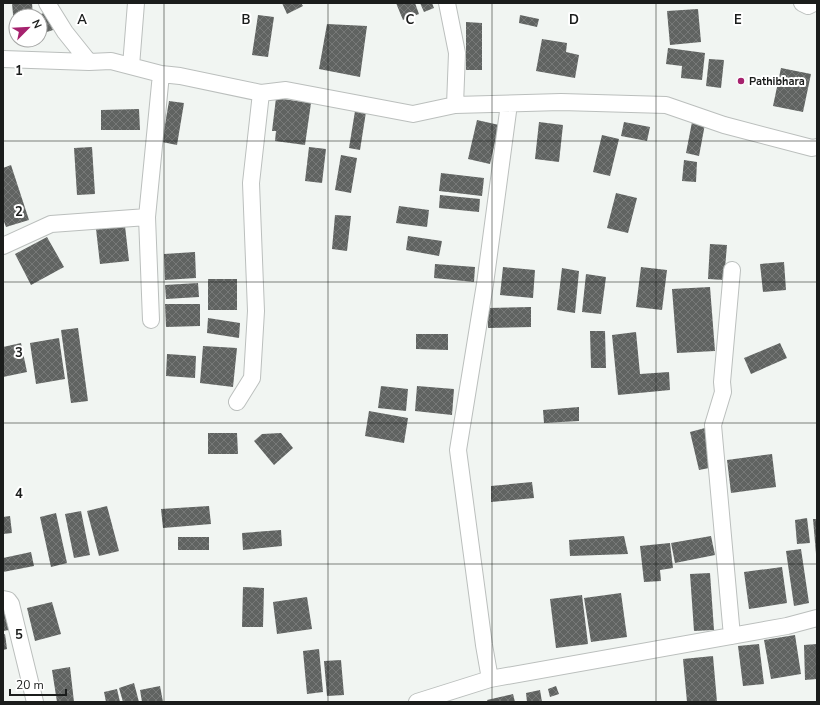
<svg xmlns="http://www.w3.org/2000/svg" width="820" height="705" viewBox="0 0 820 705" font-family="'Nunito Sans',sans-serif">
<defs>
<pattern id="building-cross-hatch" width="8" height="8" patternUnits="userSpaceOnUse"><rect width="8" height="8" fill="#606361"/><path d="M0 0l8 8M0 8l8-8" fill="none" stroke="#777978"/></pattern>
</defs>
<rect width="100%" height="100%" fill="#f1f5f2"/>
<path fill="url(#building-cross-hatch)" d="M 12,3 L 32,3 L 33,16 L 16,16 L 16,37 L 15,37 Z
M 282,3 L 301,3 L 303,6 L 287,14 Z
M 396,3 L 415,3 L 419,14 L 403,20 Z
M 420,3 L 432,3 L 434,8 L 424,12 Z
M 698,9 L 701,42 L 670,45 L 667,11 Z
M 46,12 L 53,30 L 44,33 L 40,23 L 40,16 L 36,16 Z
M 258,15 L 274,17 L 268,57 L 252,55 Z
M 520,15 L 539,19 L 537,27 L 519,23 Z
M 466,22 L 482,23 L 482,70 L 466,70 Z
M 327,24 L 367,26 L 360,77 L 319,69 Z
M 542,39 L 567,43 L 566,52 L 579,55 L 575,78 L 536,71 Z
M 668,48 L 705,53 L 702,80 L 681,78 L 682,66 L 666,64 Z
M 709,59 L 724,60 L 721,88 L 706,86 Z
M 781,68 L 811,74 L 803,112 L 773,106 Z
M 276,98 L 311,103 L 305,145 L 275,141 L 276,131 L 272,131 Z
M 169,101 L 184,103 L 177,145 L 162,142 Z
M 139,109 L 140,130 L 101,130 L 101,110 Z
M 355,111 L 366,112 L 360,150 L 349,148 Z
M 477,120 L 499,125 L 490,164 L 468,159 Z
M 539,122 L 563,125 L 559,162 L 535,159 Z
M 624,122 L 650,127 L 647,141 L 621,136 Z
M 692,122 L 705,124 L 699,156 L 686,153 Z
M 602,135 L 619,139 L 610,176 L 593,172 Z
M 92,147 L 95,194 L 77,195 L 74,148 Z
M 309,147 L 326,149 L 322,183 L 305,181 Z
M 341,155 L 357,158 L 351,193 L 335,190 Z
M 684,160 L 697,162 L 696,182 L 682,181 Z
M 11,165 L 29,220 L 6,227 L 3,219 L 3,168 Z
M 441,173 L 484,178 L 482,196 L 439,191 Z
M 616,193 L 637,198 L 628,233 L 607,228 Z
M 440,195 L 480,199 L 479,212 L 439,208 Z
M 399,206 L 429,210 L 427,227 L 396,223 Z
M 335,215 L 351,216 L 347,251 L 332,249 Z
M 125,226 L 129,261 L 100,264 L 96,229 Z
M 408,236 L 442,241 L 439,256 L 406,250 Z
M 47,237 L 64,267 L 31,285 L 15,254 Z
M 710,244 L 727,245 L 724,280 L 708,279 Z
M 195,252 L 196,278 L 165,280 L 164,254 Z
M 784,262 L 786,290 L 763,292 L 760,264 Z
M 435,264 L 475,267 L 474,282 L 434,278 Z
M 503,267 L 535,270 L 533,298 L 500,295 Z
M 641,267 L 667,270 L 662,310 L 636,307 Z
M 562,268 L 579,271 L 575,313 L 557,310 Z
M 586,274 L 606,277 L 601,314 L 582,312 Z
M 208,279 L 237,279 L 237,310 L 208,310 Z
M 198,283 L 199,297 L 166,299 L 165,285 Z
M 710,287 L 715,351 L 677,353 L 672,289 Z
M 165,304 L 200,304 L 200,326 L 166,327 Z
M 531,307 L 531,327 L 488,328 L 488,308 Z
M 208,318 L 240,323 L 239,338 L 207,333 Z
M 78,328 L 88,401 L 71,403 L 61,330 Z
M 590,331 L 605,331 L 606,368 L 591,368 Z
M 636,332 L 640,374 L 669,372 L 670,390 L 618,395 L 612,335 Z
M 416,334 L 448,334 L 448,350 L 416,349 Z
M 59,338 L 65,379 L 36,384 L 30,343 Z
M 21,343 L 27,372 L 3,377 L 3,347 Z
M 780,343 L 787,358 L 751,374 L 744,358 Z
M 203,346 L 237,348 L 233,387 L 200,383 Z
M 167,354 L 196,356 L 195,378 L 166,376 Z
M 381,386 L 408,389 L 406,411 L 378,408 Z
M 417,386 L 454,389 L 452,415 L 415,411 Z
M 579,407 L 579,421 L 544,423 L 543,410 Z
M 369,411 L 408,418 L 404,443 L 365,436 Z
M 705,428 L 714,467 L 699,470 L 690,432 Z
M 208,433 L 237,433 L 238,454 L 208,454 Z
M 281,433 L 293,448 L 274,465 L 254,441 L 262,434 Z
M 772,454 L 776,487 L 731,493 L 727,460 Z
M 532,482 L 534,498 L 491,502 L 491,486 Z
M 107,506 L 119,551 L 99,556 L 87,511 Z
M 209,506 L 211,524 L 163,528 L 161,509 Z
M 81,511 L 90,555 L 74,558 L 65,514 Z
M 56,513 L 67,563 L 51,567 L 40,517 Z
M 10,516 L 12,533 L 3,534 L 3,517 Z
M 807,518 L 810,543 L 797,544 L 795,520 Z
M 813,519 L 817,519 L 817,553 L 816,554 Z
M 281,530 L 282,546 L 243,550 L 242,533 Z
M 624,536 L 628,554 L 570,556 L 569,540 Z
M 711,536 L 715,555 L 675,563 L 671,543 Z
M 178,537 L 209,537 L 209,550 L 178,550 Z
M 670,543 L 673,568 L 660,570 L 661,581 L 644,582 L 640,546 Z
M 801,549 L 809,603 L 794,606 L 786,551 Z
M 31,552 L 34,566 L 3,572 L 3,558 Z
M 782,567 L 787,603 L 749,609 L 744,572 Z
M 710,573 L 714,630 L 694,631 L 690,574 Z
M 243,587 L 264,588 L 263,627 L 242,627 Z
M 621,593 L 627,637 L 591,642 L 584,598 Z
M 582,595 L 588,644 L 556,648 L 550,599 Z
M 307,597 L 312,629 L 277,634 L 273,602 Z
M 52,602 L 61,634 L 35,641 L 27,608 Z
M 7,613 L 9,630 L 3,631 L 3,614 Z
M 5,634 L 7,649 L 3,650 L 3,635 Z
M 795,635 L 801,674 L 771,679 L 764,640 Z
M 759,644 L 764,684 L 743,686 L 738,646 Z
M 817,644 L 817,679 L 805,680 L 804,645 Z
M 319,649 L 323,692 L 307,694 L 303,651 Z
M 713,656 L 717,702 L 687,702 L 683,659 Z
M 341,660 L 344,695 L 327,696 L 324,661 Z
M 70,667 L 74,702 L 57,702 L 52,670 Z
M 134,683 L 139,702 L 123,702 L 119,688 Z
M 160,686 L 163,702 L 142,702 L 140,690 Z
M 556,686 L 559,694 L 550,697 L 548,689 Z
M 117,689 L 120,702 L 106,702 L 104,692 Z
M 540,690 L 542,702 L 527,702 L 526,693 Z
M 513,694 L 515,702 L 488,702 L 487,700 Z"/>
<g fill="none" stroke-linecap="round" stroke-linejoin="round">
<defs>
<path id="minor" d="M 47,3 L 65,32 L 89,62
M 447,3 L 457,53 L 455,105
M 802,3 L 808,6 L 814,3
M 3,59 L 89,62 L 111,61 L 161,74 L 180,76 L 261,93 L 286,90 L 413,114 L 455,105 L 561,102 L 666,105 L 724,125 L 812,148 L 817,147
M 131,66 L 136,3
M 147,217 L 151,320
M 3,246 L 51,224 L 147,217 L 161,74
M 732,270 L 722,382 L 723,392 L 713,425 L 732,636
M 237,402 L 252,378 L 256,311 L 251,183 L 261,93
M 3,599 L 8,600 L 11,604 L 35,702
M 490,679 L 484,645 L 458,450 L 485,284 L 509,104
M 417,702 L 490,679 L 787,626 L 817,618"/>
</defs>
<use href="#minor" stroke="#bbbfbd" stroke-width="18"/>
<use href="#minor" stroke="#fff" stroke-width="16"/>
</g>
<path fill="none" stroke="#1b1d1c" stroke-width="1" stroke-opacity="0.55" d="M 164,3 L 164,702M 328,3 L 328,702M 492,3 L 492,702M 656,3 L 656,702M 3,141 L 817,141M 3,282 L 817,282M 3,423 L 817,423M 3,564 L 817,564"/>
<circle fill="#a6226e" stroke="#fff" stroke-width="1.5" cx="741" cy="81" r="4"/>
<g text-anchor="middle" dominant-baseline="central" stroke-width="4" stroke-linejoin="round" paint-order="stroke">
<g font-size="11" font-weight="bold" fill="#1b1d1c" stroke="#fff" text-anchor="start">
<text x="749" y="81">Pathibhara</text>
</g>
</g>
<g font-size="13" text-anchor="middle" font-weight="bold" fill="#1b1d1c" stroke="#fff" stroke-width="4" stroke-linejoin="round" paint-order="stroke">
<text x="82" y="24">A</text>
<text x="246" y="24">B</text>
<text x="410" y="24">C</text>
<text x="574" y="24">D</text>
<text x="738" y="24">E</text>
<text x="19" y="75">1</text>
<text x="19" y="216">2</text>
<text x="19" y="357">3</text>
<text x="19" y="498">4</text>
<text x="19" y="639">5</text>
</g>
<rect width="820" height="705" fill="none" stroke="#1b1d1c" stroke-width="8"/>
<g transform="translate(28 28) rotate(66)"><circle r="19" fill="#ffffff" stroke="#a4a5a4"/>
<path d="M0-3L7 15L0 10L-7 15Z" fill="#a6226e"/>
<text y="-6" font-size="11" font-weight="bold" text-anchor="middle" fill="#1b1d1c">N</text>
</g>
<path d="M10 689v6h56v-6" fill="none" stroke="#1b1d1c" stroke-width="2"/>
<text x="16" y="689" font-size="12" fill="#1b1d1c" stroke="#ffffff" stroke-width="3" paint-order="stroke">20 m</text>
</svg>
